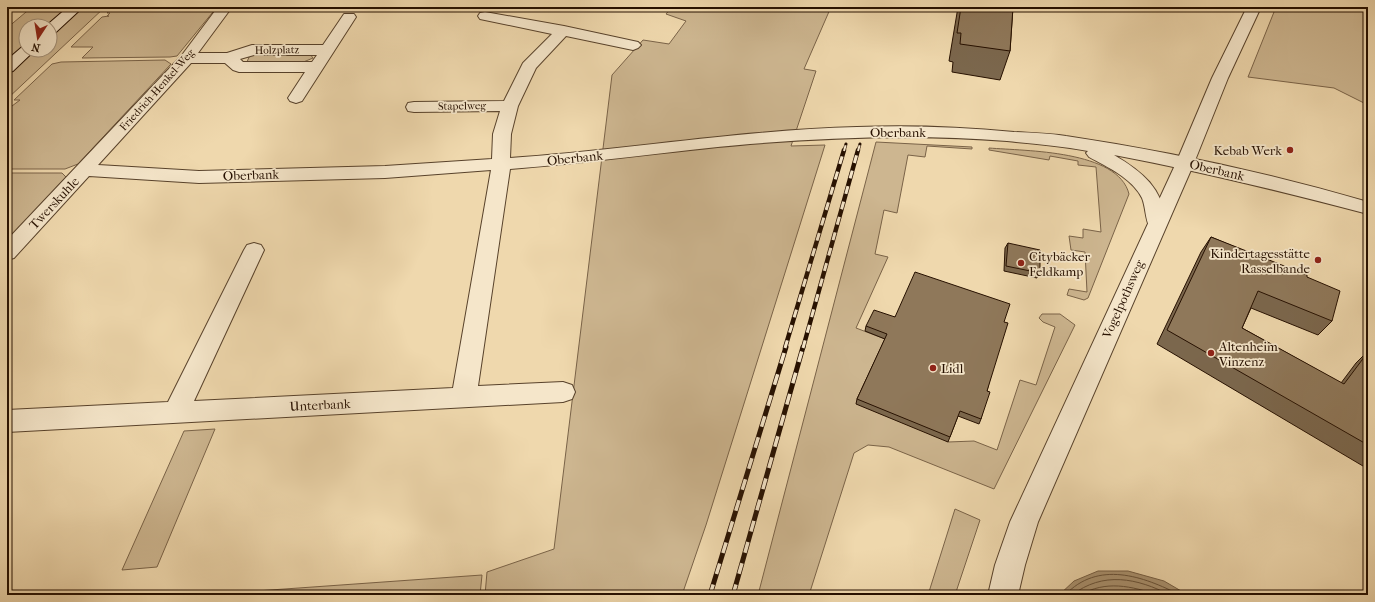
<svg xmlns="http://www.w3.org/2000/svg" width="1375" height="602" viewBox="0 0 1375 602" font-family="'IM FELL French Canon',serif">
<rect width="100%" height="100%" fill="#efd8ad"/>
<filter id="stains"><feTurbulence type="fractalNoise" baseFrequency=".005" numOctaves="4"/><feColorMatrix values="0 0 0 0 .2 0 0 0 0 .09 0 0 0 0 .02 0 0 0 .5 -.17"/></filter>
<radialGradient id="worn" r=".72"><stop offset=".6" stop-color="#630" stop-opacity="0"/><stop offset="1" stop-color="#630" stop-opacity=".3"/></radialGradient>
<path fill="#cdb690" stroke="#7a6348" d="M 32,7 L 68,7 L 46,26 L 26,26 L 26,44 L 7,60 L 7,28 Z
M 83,7 L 105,7 L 7,99 L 7,76 L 36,50 L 50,50 L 50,37 Z
M 113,7 L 217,7 L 177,56 L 170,57 L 82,58 L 93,47 L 71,47 L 102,17 L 109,16 L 107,16 L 110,13 L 107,13 Z
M 672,7 L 831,7 L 804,69 L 816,71 L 791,146 L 825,145 L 706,525 L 682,595 L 485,595 L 487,572 L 554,549 L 612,75 L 643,40 L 669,44 L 686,21 L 666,14 Z
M 1276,7 L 1368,7 L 1368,105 L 1334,88 L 1248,77 Z
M 253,54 L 310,54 L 313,58 L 301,63 L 247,62 L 249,57 Z
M 165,60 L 171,64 L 78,164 L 65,169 L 7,169 L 7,107 L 12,106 L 20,100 L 14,100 L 52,64 L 61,62 Z
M 876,142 L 972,147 L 972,149 L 927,146 L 925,157 L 908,155 L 897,213 L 884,210 L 875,254 L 888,257 L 856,328 L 885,339 L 948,442 L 974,441 L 997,450 L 1020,380 L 1036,385 L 1055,327 L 1043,322 L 1039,318 L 1042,314 L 1060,314 L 1075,325 L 994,489 L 889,447 L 868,445 L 854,453 L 809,595 L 758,595 Z
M 989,148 C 1026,151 1118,150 1129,194 L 1088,298 L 1084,300 L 1067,295 L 1069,289 L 1087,292 L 1085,252 L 1071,250 L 1069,236 L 1083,238 L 1083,229 L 1101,232 L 1096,167 L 1078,165 L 1078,161 L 1050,156 L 1049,160 L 989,150 Z
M 7,173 L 62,173 L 66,177 L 7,241 Z
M 215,429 L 157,567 L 122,570 L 184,431 Z
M 955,509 L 980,520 L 955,595 L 928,595 Z
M 482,575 L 480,595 L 200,595 Z"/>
<path fill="#ab9472" stroke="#765f44" d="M 1098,571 L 1128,571 L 1164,581 L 1188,595 L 1059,595 L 1074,581 Z"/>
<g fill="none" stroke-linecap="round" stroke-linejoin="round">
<path stroke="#685239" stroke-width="1" d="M 1065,595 C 1098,560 1143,576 1180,595
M 1072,595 C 1103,571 1137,578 1170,595
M 1080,595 C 1106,580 1131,586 1158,595"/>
<defs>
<path id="minor" d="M 218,7 L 232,7 L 198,53 L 227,53 L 252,45 L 323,45 L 344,14 L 354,14 L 356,17 L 302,101 L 296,103 L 290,101 L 288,98 L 305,72 L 239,72 L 233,70 L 225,63 L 191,63 L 98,165 L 199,171 L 385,166 L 492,159 L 493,134 L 500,111 L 414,112 L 408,111 L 406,107 L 408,103 L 414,102 L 504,101 L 523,63 L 552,34 L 480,19 L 478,16 L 480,13 L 485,12 L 564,26 L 638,42 L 641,45 L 638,48 L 633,50 L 566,36 L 536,68 L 518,106 L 511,134 L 510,158 C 626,150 741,130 857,127 C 909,125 962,127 1014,132 C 1031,133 1049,133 1066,136 C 1167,151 1269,173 1368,202 L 1368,214 C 1284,192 1199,171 1114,155 C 1143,172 1162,188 1167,223 L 1164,228 L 1157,230 L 1150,228 C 1145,219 1146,208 1142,198 C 1132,178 1107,167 1089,157 L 1086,153 L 1088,151 C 1061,146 1034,144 1007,141 C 921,134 836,137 750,144 C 670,151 590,163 510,169 L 478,386 L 563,382 L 572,385 L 575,392 L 572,399 L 563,402 L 7,432 L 7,410 L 168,402 L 244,250 L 247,245 L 254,243 L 261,245 L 264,250 L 194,401 L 453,388 L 491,170 L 385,178 L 199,183 L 89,176 L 14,258 L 7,260 L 7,240 L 182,55 ZM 254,55 L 317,55 L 312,62 L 243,62 L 240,59 Z"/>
<path id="tertiary" d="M 1247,7 L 1261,7 L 1228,78 L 1194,163 L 1038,522 L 1025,565 L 1018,595 L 988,595 L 995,565 L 1010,522 L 1176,163 L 1212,78 Z"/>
<path id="secondary" d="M 68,7 L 83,7 L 55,33 L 50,34 L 50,26 L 46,26 Z
M 26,46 L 26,50 L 35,50 L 13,71 L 7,73 L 7,60 L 22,47 Z"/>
</defs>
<use href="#minor" stroke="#58422b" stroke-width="2"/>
<use href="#tertiary" stroke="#58422b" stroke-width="2"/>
<use href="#secondary" stroke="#261000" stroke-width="2"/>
<use href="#minor" fill="#f5e6ca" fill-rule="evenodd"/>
<use href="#tertiary" fill="#f5e6ca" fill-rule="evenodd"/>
<use href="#secondary" fill="#f5e6ca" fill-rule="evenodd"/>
<defs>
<path id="rail-far2" d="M 844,151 L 846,144
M 858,151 L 860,144"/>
<path id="rail-far1" d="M 785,348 L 844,150
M 803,348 L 858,150"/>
<path id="rail" d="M 710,595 L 786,347
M 733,595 L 803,347"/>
</defs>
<use href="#rail-far2" stroke="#261000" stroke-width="3"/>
<use href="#rail-far1" stroke="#261000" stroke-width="4.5"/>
<use href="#rail" stroke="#261000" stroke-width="5"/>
<use href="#rail-far2" stroke="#f5e6ca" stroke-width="2" stroke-dasharray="6" stroke-linecap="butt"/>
<use href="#rail-far1" stroke="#f5e6ca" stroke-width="3" stroke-dasharray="8" stroke-linecap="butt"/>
<use href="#rail" stroke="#f5e6ca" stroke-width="3.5" stroke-dasharray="11" stroke-linecap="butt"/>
</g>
<path fill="#7b674d" stroke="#261000" d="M 958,7 L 1013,7 L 1010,51 L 1000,80 L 952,72 L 953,62 L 949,61 Z
M 1211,237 L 1307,277 L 1332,321 L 1318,335 L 1251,308 L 1242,328 L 1341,383 L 1356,363 L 1368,351 L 1368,469 L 1157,344 L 1201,252 Z
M 1008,243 L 1040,273 L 1037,278 L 1004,271 L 1005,248 Z
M 895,317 L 1004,322 L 987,391 L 981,419 L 979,424 L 958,416 L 948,442 L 856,404 L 857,399 L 885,339 L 865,331 L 866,326 Z"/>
<path fill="#8f785a" stroke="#261000" d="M 961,7 L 1013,7 L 1010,51 L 960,44 L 961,33 L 957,33 Z
M 1211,237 L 1307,275 L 1307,277 L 1340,291 L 1332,321 L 1258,291 L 1242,328 L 1344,384 L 1368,352 L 1368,445 L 1167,330 Z
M 1008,243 L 1040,250 L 1040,273 L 1006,266 Z
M 915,272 L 1010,304 L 1004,322 L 1008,323 L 987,391 L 990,392 L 981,419 L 960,411 L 950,437 L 857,399 L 887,334 L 866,326 L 874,310 L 895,317 Z"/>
<g fill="#8f2418" stroke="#f5e6ca" stroke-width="1.5">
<circle cx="1290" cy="150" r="4"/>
<circle cx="1318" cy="260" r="4"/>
<circle cx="1021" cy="263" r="4"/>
<circle cx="1211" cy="353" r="4"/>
<circle cx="933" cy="368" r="4"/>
</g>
<g text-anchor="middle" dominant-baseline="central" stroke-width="3.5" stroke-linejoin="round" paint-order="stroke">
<g font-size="11" fill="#261000" stroke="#f5e6ca">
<text transform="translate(277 50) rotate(-1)">Holzplatz</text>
<text transform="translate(157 90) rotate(-48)">Friedrich-Henkel-Weg</text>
<text transform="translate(462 106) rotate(-1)">Stapelweg</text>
</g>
<g font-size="13" fill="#261000" stroke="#f5e6ca">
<text x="898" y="132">Oberbank</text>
<text transform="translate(575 158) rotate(-6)">Oberbank</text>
<text transform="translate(1217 170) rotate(13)">Oberbank</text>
<text transform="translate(251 175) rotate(-2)">Oberbank</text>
<text transform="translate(54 203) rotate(-47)">Twerskuhle</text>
<text transform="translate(1123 299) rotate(-66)">Vogelpothsweg</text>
<text transform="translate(320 405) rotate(-3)">Unterbank</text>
</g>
<g font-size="13" fill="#261000" stroke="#f5e6ca" text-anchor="start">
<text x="1282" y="150" text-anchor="end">Kebab Werk</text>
<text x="1310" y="253" text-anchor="end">Kindertagesstätte<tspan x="1310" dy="15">Rasselbande</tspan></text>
<text x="1029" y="256">Citybäcker<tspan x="1029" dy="15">Feldkamp</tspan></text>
<text x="1219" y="346">Altenheim<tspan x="1219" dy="15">Vinzenz</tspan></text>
<text x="941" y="368">Lidl</text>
</g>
</g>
<rect width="1375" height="602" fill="none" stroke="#efd8ad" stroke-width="24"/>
<rect x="8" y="8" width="1359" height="586" fill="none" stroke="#261000" stroke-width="2"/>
<rect x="12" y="12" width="1351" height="578" fill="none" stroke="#261000"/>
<g transform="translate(38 38) rotate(192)"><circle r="19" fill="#f5e6ca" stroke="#a29079"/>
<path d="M0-3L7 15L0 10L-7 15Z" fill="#8f2418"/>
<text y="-6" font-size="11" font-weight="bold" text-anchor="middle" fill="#261000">N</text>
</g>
<rect width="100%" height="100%" filter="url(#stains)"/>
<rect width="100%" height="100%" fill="url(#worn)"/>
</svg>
